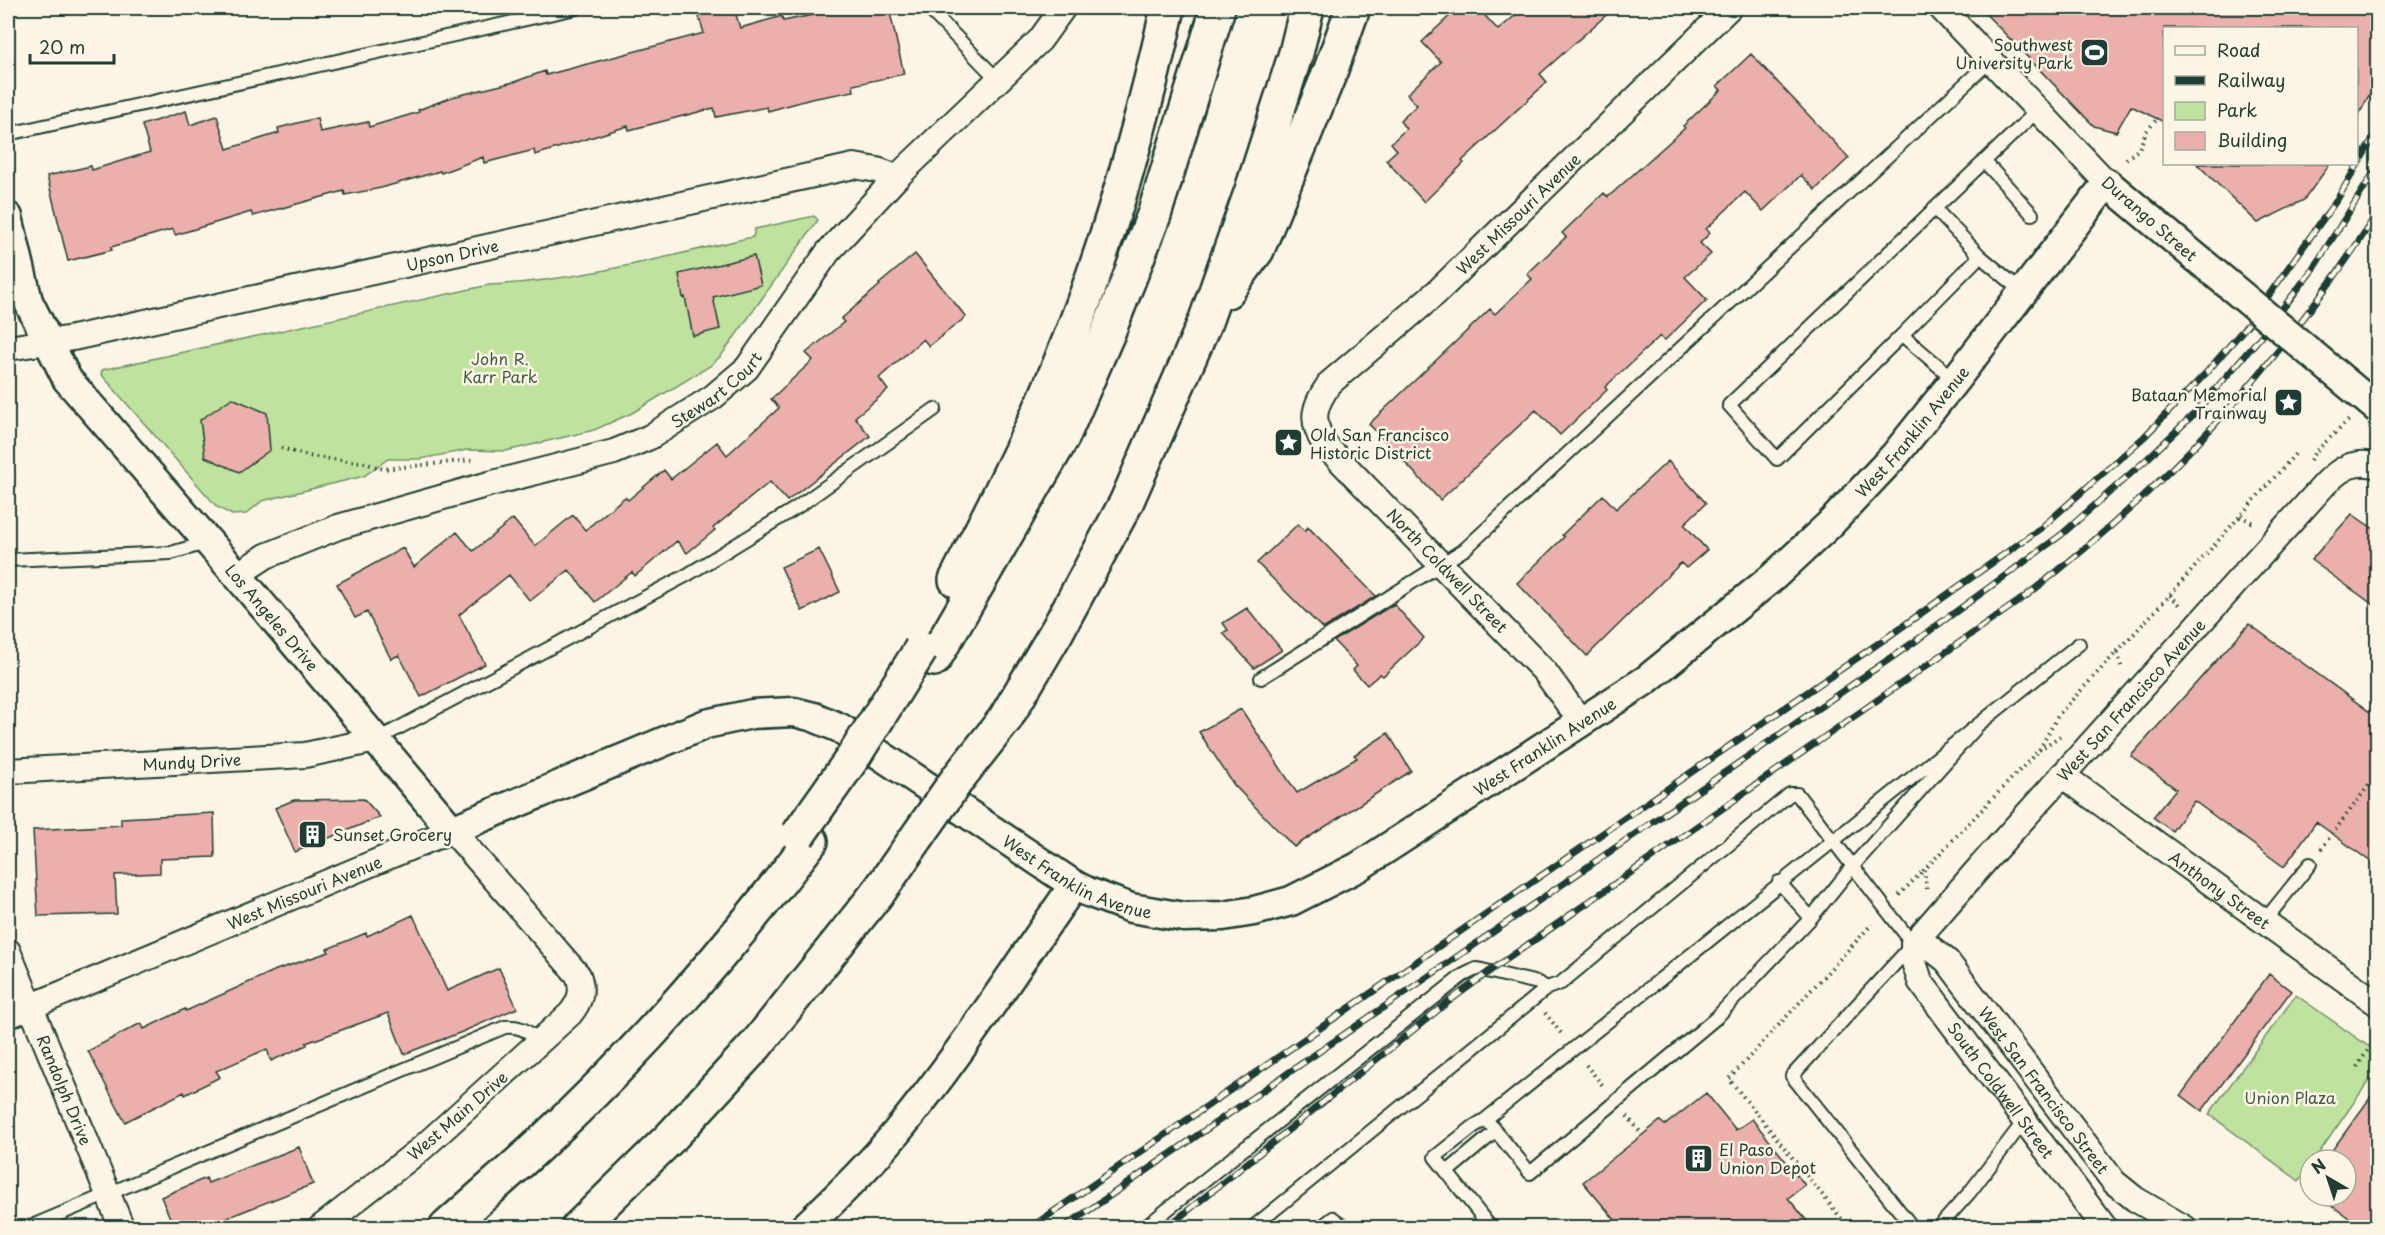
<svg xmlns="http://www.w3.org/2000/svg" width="2385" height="1235" viewBox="0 0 2385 1235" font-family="'Playpen Sans',sans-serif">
<rect width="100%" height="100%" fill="#fcf5e5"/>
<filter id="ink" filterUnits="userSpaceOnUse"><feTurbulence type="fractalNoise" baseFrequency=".0167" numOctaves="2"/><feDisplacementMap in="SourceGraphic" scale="12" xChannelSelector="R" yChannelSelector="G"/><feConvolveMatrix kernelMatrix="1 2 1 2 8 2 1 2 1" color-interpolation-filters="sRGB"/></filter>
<g filter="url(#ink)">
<path fill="#bfe39e" stroke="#6f9069" stroke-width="1.5" d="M 814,216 L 818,220 L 721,356 L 710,366 L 632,413 L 594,430 L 506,451 L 467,450 L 420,459 L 388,459 L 364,476 L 262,501 L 246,514 L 232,515 L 217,507 L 101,374 L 102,370 L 489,285 C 579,281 666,256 753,237 L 755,229 Z
M 2296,995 L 2378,1053 L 2377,1069 L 2314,1160 L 2310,1160 L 2310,1165 L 2299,1181 L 2209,1114 Z"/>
<path fill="#ebb0ac" stroke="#1f3d34" stroke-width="1.5" d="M 696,8 L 734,8 L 740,28 L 782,16 L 783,21 L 848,8 L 889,8 L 904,74 L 853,85 L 854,91 L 811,99 L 768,111 L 767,107 L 716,117 L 714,108 L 629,130 L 628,126 L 535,155 L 534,150 L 484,163 L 483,157 L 441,173 L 440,171 L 381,188 L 345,195 L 344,191 L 253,216 L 251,212 L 175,235 L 173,229 L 111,247 L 112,250 L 68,261 L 47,176 L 91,166 L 92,170 L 150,152 L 142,125 L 186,111 L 190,125 L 217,116 L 227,149 L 279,133 L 278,128 L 317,118 L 320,132 L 368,122 L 369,127 L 419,112 L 418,110 L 452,97 L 514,82 L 545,71 L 546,75 L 704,33 Z
M 1458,8 L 1478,8 L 1498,30 L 1524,8 L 1614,8 L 1540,74 L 1547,82 L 1462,161 L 1464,163 L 1424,202 L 1386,160 L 1397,150 L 1391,143 L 1406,129 L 1400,121 L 1417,105 L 1407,94 L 1441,62 L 1422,42 Z
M 1980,8 L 2378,8 L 2378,77 L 2356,121 L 2356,28 L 2164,28 L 2164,122 L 2131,106 L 2116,132 L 2094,126 Z
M 1751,54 L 1849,158 L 1815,190 L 1801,175 L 1763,211 L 1745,192 L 1706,229 L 1710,233 L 1700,243 L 1711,254 L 1685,277 L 1707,300 L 1664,341 L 1660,336 L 1605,387 L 1607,390 L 1560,435 L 1536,410 L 1440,500 L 1369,424 L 1490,309 L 1495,314 L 1532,279 L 1527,274 L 1566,237 L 1562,233 L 1604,193 L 1608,197 L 1685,128 L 1683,126 L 1721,90 L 1717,86 Z
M 2197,164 L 2330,164 L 2304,200 L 2258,223 Z
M 915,254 L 966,317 L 929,346 L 923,339 L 879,378 L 888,390 L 855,417 L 870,436 L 787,501 L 770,482 L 713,528 L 715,530 L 687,553 L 677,541 L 635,576 L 632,572 L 595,602 L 569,570 L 530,601 L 509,575 L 459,615 L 485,664 L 421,697 L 399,655 L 391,659 L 367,612 L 355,618 L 337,584 L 403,548 L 414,567 L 457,532 L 473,551 L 513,519 L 535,546 L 573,515 L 585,530 L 625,497 L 628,500 L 664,470 L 671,479 L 717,442 L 727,455 L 779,408 L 771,399 L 813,360 L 806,353 L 844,322 L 841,319 L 880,285 L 879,284 Z
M 754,256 L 761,285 L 713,297 L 720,329 L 693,336 L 685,297 L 683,298 L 679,274 Z
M 232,398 L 267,413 L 270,450 L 239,472 L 205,457 L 200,420 Z
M 1668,461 L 1706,503 L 1684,524 L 1707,550 L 1686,568 L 1681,563 L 1587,656 L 1517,583 L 1564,537 L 1562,535 L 1603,495 L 1616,509 Z
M 2352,514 L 2378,532 L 2378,608 L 2311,560 Z
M 1298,524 L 1305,531 L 1308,527 L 1376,596 L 1323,629 L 1257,563 Z
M 819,549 L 840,592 L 802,611 L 781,567 Z
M 1394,604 L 1424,638 L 1383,676 L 1380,674 L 1367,685 L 1353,670 L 1357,666 L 1334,641 Z
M 1247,608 L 1282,650 L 1254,668 L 1223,633 L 1228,630 L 1223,623 Z
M 2249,624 L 2378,718 L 2378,867 L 2316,822 L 2284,867 L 2194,801 L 2172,831 L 2153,817 L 2176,789 L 2131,756 Z
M 1241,709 L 1297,793 L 1357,758 L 1354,755 L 1388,733 L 1411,771 L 1294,847 L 1234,785 L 1199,732 Z
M 364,799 L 380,817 L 295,852 L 275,808 L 294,800 Z
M 214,813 L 215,857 L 160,859 L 160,873 L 115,875 L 117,914 L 38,916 L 33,830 L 121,825 L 121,818 Z
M 413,915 L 447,991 L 499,968 L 517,1008 L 462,1032 L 404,1054 L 388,1013 L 306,1043 L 307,1045 L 271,1061 L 267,1049 L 216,1071 L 220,1077 L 185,1095 L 184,1092 L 125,1122 L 88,1051 L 141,1023 L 144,1029 L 185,1009 L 186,1011 L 276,970 L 329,952 L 327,949 L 366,933 L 367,936 Z
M 2269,974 L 2291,991 L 2202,1111 L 2181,1095 Z
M 2378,1087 L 2378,1227 L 2362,1227 L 2318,1196 L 2346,1196 L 2346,1160 L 2325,1160 Z
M 1706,1093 L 1736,1130 L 1752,1119 L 1805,1185 L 1788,1198 L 1812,1227 L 1621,1227 L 1583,1182 L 1660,1121 L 1665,1125 Z
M 299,1147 L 313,1184 L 224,1219 L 227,1227 L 174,1227 L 161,1197 L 206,1178 L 208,1183 Z"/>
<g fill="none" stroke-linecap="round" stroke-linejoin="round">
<defs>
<path id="service" d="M 928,8 L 998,80
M 8,134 L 576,8
M 1984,161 L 2032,214
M 1980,256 L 2023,292
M 1902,335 L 1980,256 L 1934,208
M 1955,380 L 1902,335 L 1777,459 L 1729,405 L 2038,110
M 8,560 L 171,553 L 209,542
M 1261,678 L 1465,549 L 1991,60
M 1975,729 L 1852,867 L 1811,918 L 1716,1018 L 1530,1173 L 1486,1119 L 2079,644
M 376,740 L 687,575 L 796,508 L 935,409
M 1779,882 L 1811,918
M 2265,920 L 2310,864
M 1486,1119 L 1473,1127 L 1435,1157 L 1491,1228
M 1447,1172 L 1496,1131
M 27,1228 L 505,1027 C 521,1025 528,1032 540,1041
M 1144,1228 L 1462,976 L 1476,969 L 1482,970 L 1538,983 L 1547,988
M 1252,1228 L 1547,988 L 1561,983 L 1790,794 L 1797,794 L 1913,944 L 1792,1076 L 1913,1228
M 1320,1228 L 1333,1218 L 1346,1228
M 1938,1228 L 1970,1192 L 2025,1120"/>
<g id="minor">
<path d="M 1941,8 L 2107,183"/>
<path id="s1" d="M 8,348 L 73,338 L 854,166 L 877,170 L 897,177"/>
<path id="s2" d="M 237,575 L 266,556 L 338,527 L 489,484 L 614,452 L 650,437 L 713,397 L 747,368 L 828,252 L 897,177 L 1040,40 L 1063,8"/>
<path id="s3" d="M 1582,723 L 1545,672 L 1325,445 C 1309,420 1314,405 1330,383 L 1437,292 L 1729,8"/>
<path id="s4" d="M 8,771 L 305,755 L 376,740"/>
<path id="s5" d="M 2062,775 L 2378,1004"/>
<path id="s6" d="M 1913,944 L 1986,860 L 2325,484 C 2341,468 2355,459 2378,466"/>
<path id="s7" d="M 1913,944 L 1927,945 L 1947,961 L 2114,1182 L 2135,1199 L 2185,1228"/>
<path id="s8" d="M 1913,944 L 1913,959 L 1920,981 L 2105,1228"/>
<path id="s9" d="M 8,951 L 122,1228"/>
<path id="s10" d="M 8,1016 L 452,830 L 578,975 C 584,991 580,1002 570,1014 L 421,1149 L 320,1228"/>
</g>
<g id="tertiary">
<path id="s11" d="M 8,217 L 28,301 L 67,379 L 237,575 L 452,830 L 706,724 L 752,714 L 794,712 L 814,717 L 840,728 L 1074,885 L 1088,892 L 1131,908 L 1184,917 L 1223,916 L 1254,911 L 1291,901 L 1358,867 L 1646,680 L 1773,577 L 1830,524 L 1895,455 L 1955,380 L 2107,183 L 2169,235"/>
<path d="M 804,1228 C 836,1198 868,1167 896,1133 C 961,1055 1015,968 1074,885"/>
</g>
<path id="motorway" d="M 1227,291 L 1257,250 L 1330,72 L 1353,8
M 956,580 C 986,521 1017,462 1044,401 C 1100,275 1138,142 1168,8
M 934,659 L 1063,436 L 1107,335 L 1154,215 L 1218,8
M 1005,719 L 1057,631 L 1126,503 L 1205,322 L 1252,190 L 1296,53 L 1307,8
M 446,1228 C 478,1199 510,1172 541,1143 C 640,1051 730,948 811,841
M 578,1228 L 671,1137 L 757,1044 L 880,890"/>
</defs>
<use href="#service" stroke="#1f3d34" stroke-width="16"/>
<use href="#minor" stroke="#1f3d34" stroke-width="28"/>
<use href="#tertiary" stroke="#1f3d34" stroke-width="33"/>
<use href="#motorway" stroke="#1f3d34" stroke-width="38"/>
<path stroke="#1f3d34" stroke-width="4" stroke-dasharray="1.5 4.5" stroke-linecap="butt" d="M 2126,159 L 2139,149 L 2146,132 L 2157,119
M 281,448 L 308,456 L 365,463 L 383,469 L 472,460
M 2310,460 L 2315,452 L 2349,420
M 2240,516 L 2252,522 L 2256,521
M 2170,595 L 2181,606
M 2118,653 L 2122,670
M 2039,750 L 2060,736
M 2321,849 L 2378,773
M 1927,889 L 1924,870 L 2039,750 L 2059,714 L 2170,595 L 2296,453
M 1899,895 L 1924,870
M 1545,1013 L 1561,1033
M 1586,1065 L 1604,1087
M 2357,1067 L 2378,1035
M 1627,1116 L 1642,1134
M 1849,1228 L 1729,1079 L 1872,924"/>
<use href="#service" stroke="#fcf5e5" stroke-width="12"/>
<use href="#minor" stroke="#fcf5e5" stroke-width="24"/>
<use href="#tertiary" stroke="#fcf5e5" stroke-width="28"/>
<use href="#motorway" stroke="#fcf5e5" stroke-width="33"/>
<defs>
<path id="rail" d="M 1030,1228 L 1889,636 L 2041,528 L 2144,437 L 2206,373 L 2249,323 L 2338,198 L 2378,130
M 1063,1228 L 1917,640 L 2061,535 L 2146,460 L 2194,414 L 2263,334 L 2313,269 L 2378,166
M 1166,1228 L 1448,1002 L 1490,971 L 2026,596 C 2131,515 2225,423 2305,316 C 2331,282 2356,248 2378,211"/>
</defs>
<use href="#rail" stroke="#1f3d34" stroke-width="7"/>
<use href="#rail" stroke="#fcf5e5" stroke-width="4.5" stroke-dasharray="14" stroke-linecap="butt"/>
<defs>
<path id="tertiary-bridge" d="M 2169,235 L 2378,409"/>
<path id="motorway-bridge" d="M 798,835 L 854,756 L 921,649
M 880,890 L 959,777 L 1005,719"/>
</defs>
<use href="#tertiary-bridge" stroke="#1f3d34" stroke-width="33" stroke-linecap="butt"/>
<use href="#motorway-bridge" stroke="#1f3d34" stroke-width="38" stroke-linecap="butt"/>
<use href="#tertiary-bridge" stroke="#fcf5e5" stroke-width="28"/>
<use href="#motorway-bridge" stroke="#fcf5e5" stroke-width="33"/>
</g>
</g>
<defs>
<symbol id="stadium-square" viewBox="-11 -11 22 22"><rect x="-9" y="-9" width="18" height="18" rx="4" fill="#1f3d34" stroke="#fcf5e5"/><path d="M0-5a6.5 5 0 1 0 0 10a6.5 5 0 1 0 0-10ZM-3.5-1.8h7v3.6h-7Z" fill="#fff"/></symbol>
<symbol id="sight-square" viewBox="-11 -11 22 22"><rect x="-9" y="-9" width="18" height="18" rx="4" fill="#1f3d34" stroke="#fcf5e5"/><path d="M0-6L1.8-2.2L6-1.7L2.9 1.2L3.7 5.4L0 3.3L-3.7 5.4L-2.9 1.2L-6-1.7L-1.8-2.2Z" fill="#fff"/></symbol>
<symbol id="building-square" viewBox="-11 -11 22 22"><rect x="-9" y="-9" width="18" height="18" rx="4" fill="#1f3d34" stroke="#fcf5e5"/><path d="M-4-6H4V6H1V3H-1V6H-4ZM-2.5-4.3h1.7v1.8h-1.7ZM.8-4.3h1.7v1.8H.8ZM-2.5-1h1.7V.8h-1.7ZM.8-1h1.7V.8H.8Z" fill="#fff"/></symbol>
</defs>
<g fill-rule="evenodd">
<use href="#stadium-square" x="2078" y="36" width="33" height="33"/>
<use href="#sight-square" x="2272" y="386" width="33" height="33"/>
<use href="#sight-square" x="1272" y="426" width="33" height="33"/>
<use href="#building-square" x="296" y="818" width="33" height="33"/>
<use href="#building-square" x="1682" y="1142" width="33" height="33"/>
</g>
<g text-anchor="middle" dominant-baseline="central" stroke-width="5" stroke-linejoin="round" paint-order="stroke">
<g font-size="16" fill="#1f3d34" stroke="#fcf5e5" text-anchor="start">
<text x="2073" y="44" text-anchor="end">Southwest<tspan x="2073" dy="18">University Park</tspan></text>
<text x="2267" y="394" text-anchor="end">Bataan Memorial<tspan x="2267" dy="18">Trainway</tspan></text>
<text x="1310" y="434">Old San Francisco<tspan x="1310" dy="18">Historic District</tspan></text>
<text x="333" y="834">Sunset Grocery</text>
<text x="1719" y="1149">El Paso<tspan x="1719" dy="18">Union Depot</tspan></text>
</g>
<g font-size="16" fill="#1f3d34" stroke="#fcf5e5">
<text stroke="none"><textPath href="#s3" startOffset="700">West Missouri Avenue</textPath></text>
<text transform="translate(2150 218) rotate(41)">Durango Street</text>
<text stroke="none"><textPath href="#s1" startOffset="454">Upson Drive</textPath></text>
<text stroke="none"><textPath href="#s2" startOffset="519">Stewart Court</textPath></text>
<text stroke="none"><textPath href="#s11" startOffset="2469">West Franklin Avenue</textPath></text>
<text transform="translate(1448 570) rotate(46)">North Coldwell Street</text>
<text stroke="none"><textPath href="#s11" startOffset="488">Los Angeles Drive</textPath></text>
<text stroke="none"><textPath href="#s6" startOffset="327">West San Francisco Avenue</textPath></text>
<text stroke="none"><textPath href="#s11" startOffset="1983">West Franklin Avenue</textPath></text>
<text stroke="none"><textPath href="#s4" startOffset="184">Mundy Drive</textPath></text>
<text stroke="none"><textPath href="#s11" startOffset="1461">West Franklin Avenue</textPath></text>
<text stroke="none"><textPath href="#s5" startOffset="195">Anthony Street</textPath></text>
<text stroke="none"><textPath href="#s10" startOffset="321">West Missouri Avenue</textPath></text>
<text stroke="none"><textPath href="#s9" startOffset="150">Randolph Drive</textPath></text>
<text stroke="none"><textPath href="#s8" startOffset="174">South Coldwell Street</textPath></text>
<text stroke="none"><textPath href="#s7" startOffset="201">West San Francisco Street</textPath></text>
<text transform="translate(457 1115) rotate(-41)">West Main Drive</text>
</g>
<g font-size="16" fill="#3f5e49" stroke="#fcf5e5">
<text x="500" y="358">John R.<tspan x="500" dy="18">Karr Park</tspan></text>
<text x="2290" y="1097">Union Plaza</text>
</g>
</g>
<rect width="2385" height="1235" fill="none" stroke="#fcf5e5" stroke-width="30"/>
<rect x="15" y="15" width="2355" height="1205" fill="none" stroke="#1f3d34" stroke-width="2" filter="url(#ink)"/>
<rect x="2163" y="27" width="195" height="138" fill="#fcf5e5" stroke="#a4ab9e" stroke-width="1.5"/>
<rect x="2175" y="46" width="30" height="9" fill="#fcf5e5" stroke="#a4ab9e" stroke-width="1.5"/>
<text x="2217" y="57" font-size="18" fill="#1f3d34">Road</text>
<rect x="2175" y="76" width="30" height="9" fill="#1f3d34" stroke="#a4ab9e" stroke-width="1.5"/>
<text x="2217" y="87" font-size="18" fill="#1f3d34">Railway</text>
<rect x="2175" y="102" width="30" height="18" fill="#bfe39e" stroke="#a4ab9e" stroke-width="1.5"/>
<text x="2217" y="117" font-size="18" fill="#1f3d34">Park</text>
<rect x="2175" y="132" width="30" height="18" fill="#ebb0ac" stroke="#a4ab9e" stroke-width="1.5"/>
<text x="2217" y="147" font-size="18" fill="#1f3d34">Building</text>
<g transform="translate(2328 1178) rotate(321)"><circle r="28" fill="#fcf5e5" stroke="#a4ab9e" stroke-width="1.5"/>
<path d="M0-4.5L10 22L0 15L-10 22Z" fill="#1f3d34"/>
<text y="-9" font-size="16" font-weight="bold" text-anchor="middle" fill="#1f3d34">N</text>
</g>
<path d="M30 54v9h84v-9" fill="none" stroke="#1f3d34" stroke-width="3"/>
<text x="39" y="54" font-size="18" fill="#1f3d34" stroke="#fcf5e5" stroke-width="4.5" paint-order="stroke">20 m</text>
</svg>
